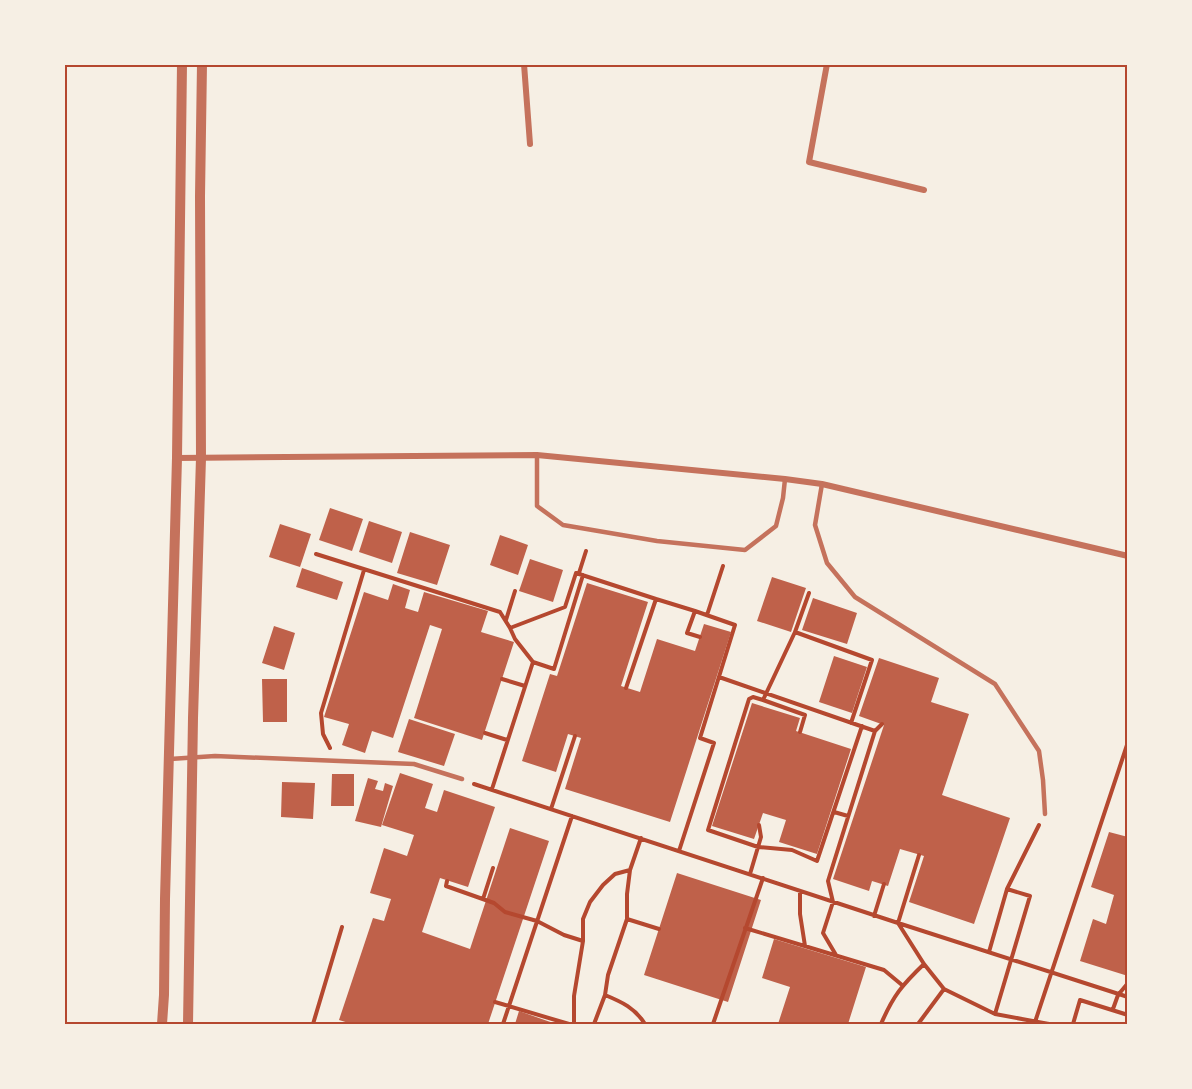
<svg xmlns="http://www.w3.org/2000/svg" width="1192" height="1089" viewBox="0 0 1192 1089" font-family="Montserrat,sans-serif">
<rect width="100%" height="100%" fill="#f6efe4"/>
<path fill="#bf614a" d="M 330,508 L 363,519 L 352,551 L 319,540 Z
M 369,521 L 402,532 L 392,563 L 359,552 Z
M 280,524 L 311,534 L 300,567 L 269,557 Z
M 410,532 L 450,545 L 437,585 L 397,573 Z
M 500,535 L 528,545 L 518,575 L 490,565 Z
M 530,559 L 563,570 L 553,602 L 519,591 Z
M 302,568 L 343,582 L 337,600 L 296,587 Z
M 772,577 L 806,588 L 791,632 L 757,621 Z
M 587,583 L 648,602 L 621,686 L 640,692 L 657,639 L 695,651 L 704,624 L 731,632 L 670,822 L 565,789 L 581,738 L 568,734 L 556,772 L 522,761 L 550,674 L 557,676 Z
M 393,584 L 410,590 L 405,608 L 418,612 L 424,592 L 488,611 L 481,632 L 514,642 L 482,740 L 414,718 L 442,629 L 430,625 L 393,738 L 372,731 L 365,753 L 342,745 L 349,724 L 324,717 L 364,592 L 388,600 Z
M 813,598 L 857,613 L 847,644 L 802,630 Z
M 274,626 L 295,633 L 284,670 L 262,663 Z
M 834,656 L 867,667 L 852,713 L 819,702 Z
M 879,658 L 939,678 L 931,702 L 969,714 L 942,795 L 1010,818 L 974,924 L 909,902 L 924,856 L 900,849 L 888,886 L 872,881 L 869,891 L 833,879 L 884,725 L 859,716 Z
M 262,679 L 287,679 L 287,722 L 263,722 Z
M 752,703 L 800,718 L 796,731 L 851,749 L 817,854 L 779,842 L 786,820 L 763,813 L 754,839 L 712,826 Z
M 409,719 L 455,734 L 444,766 L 398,752 Z
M 400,773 L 433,784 L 425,808 L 437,812 L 444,790 L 495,807 L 468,887 L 440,878 L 422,932 L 470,949 L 510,828 L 549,841 L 488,1024 L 352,1024 L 339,1020 L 373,918 L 384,921 L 391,899 L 370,893 L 384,848 L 407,856 L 414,835 L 382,825 Z
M 332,774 L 354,774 L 354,806 L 331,806 Z
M 368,778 L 378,781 L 375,789 L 383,791 L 385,783 L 393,786 L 381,827 L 355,821 Z
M 282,782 L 315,783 L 313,819 L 281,817 Z
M 1109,832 L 1128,837 L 1128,976 L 1080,961 L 1093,919 L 1106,924 L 1114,895 L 1091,887 Z
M 677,873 L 761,900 L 728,1002 L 644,975 Z
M 774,939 L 866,967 L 848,1024 L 778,1024 L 790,987 L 762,978 Z
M 519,1011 L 556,1024 L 515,1024 Z"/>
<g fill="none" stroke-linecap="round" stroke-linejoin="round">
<path stroke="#b5482f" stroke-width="4" d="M 316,554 L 500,612 L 510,628
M 579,573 L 586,551
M 809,593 L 795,632 L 763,700 L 753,697 L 749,699 L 708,830 L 758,847 L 792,850 L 817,861 L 862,726
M 656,599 L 695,611
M 707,615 L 723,566
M 506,620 L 515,591
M 795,632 L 872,660 L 851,723
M 533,662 L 515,639 L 510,628 L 565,607 L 576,573 L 656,599 L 626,688
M 719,677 L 875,731
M 502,679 L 525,686
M 763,700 L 805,715 L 800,732
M 485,733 L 507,740
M 330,748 L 323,734 L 321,713 L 364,570
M 474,784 L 898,923 L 924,964 L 944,989 L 995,1014 L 1049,1024
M 492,789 L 533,662 L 554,669 L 583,575
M 551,809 L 575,736
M 834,812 L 848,816
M 641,838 L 630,870 L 627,894 L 627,919 L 608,975 L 605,995 C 622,1002 635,1008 645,1024
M 679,851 L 714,743 L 700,738 L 735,625 L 695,611 L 687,633 L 700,637
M 919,855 L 898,923 L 1128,997
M 750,874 L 761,837 L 759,825
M 447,881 L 446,886 L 494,903 L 505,912 L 537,921 L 564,935 L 583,941
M 1007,889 L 1039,825
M 800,891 L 800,914 L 805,946
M 483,899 L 493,868
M 874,916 L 884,884
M 627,919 L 659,929
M 745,928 L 884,970 L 902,985
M 989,952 L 1007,889 L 1030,896 L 995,1014
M 836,955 L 823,933 L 833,902 L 828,881 L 875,731 L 882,724
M 495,1002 L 569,1024
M 1113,1009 L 1118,995 L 1128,983
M 1035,1022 L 1128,742
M 313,1024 L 342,927
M 503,1024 L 572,816
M 574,1024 L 574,996 L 583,941 L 583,919 L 590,902 L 603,885 L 615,874 L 630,870
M 594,1024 L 605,995
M 713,1024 L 763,878
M 881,1024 C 893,996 902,985 924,964
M 918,1024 L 944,989
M 1073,1024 L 1080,1000 L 1128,1015"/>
<path stroke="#c5725c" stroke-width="4.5" d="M 537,455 L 537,506 L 563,525 L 657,541 L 745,550 L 776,526 L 783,498 L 785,479
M 822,484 L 815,525 L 827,563 L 855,597 L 995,684 L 1039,751 L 1043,780 L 1045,814
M 170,759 L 215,756 L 414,764 L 462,779"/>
<path stroke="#c5725c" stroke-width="6" d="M 524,64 L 530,144
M 827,64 L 809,162 L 924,190
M 177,458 L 537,455 L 785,479 L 822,484 L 1128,556"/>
<path stroke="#c5725c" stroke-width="10" d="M 162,1024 L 164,995 L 165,899 L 177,458 L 182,64
M 188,1024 L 193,718 L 201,458 L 200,196 L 202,64"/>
</g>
<rect width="1192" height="1089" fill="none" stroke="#f6efe4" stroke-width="132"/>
<rect x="66" y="66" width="1060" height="957" fill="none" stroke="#b5482f" stroke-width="2"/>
</svg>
